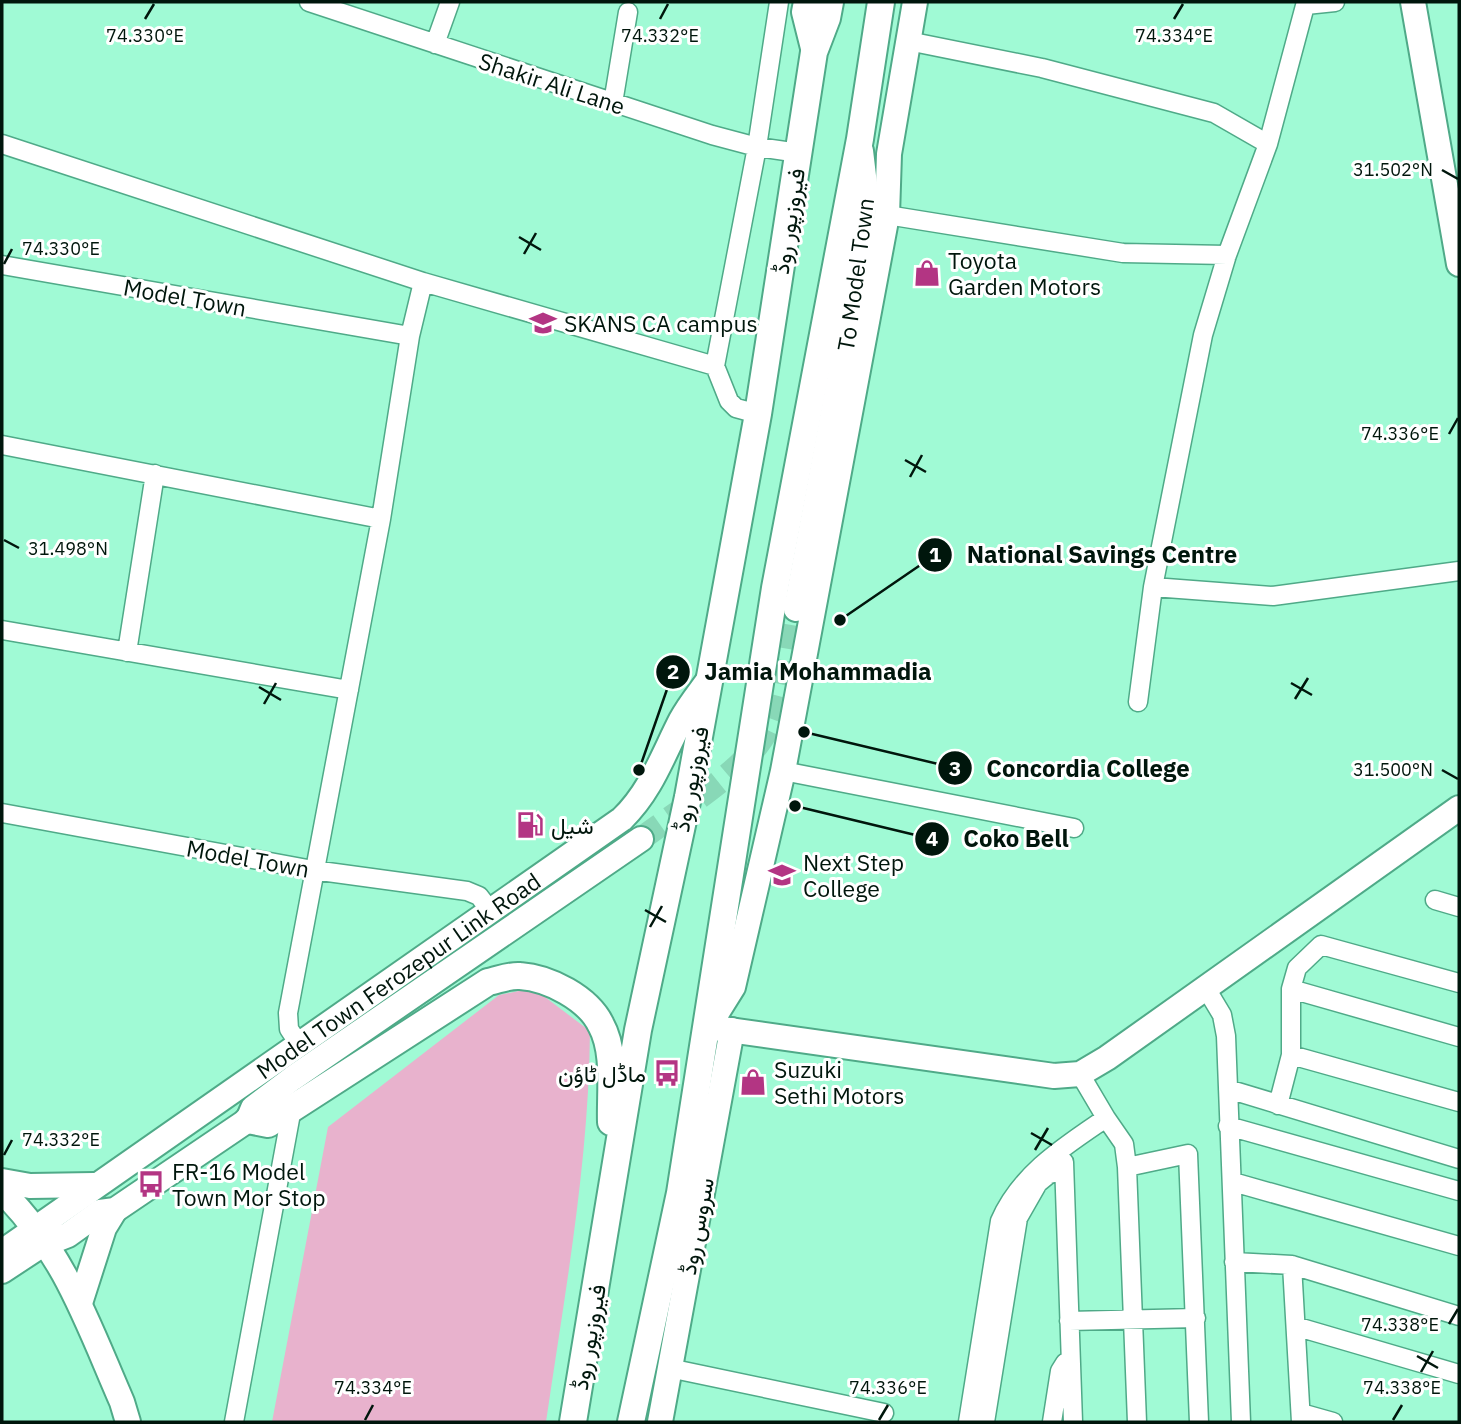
<svg xmlns="http://www.w3.org/2000/svg" width="1461" height="1424" viewBox="0 0 1461 1424" font-family="'IBM Plex Sans',Vazirmatn,sans-serif">
<rect width="100%" height="100%" fill="#a0fad5"/>
<path fill="#e8b2cd" d="M 533,988 L 590,1031 C 589,1162 565,1292 546,1422 L 272,1422 L 328,1127 L 499,995 Z"/>
<g fill="none" stroke-linecap="round" stroke-linejoin="round">
<path stroke="#88d8b7" stroke-width="24" stroke-dasharray="24 12" stroke-linecap="butt" d="M 641,839 C 678,811 747,770 767,730 C 784,694 788,648 796,609"/>
<defs>
<path id="street" d="M 309,2 L 712,135 L 757,147 L 799,153
M 1306,5 L 1335,2
M 908,41 L 1042,68 L 1214,113 L 1268,144
M 435,44 L 450,2
M 613,103 L 628,12
M 2,144 L 423,282 L 715,366
M 887,215 L 1123,253 L 1227,255
M 2,265 L 410,336
M 758,414 L 736,408 L 729,401 L 715,366 L 757,147 L 779,2
M 2,445 L 381,519
M 1153,587 L 1273,596 L 1459,571
M 2,630 L 349,690
M 127,652 L 155,474
M 1138,702 L 1153,587 L 1203,335 L 1227,255 L 1268,144 L 1306,2
M 783,771 L 1074,828
M 2,813 L 313,870 L 467,891 L 479,896 L 489,909
M 1435,900 L 1459,907
M 1291,989 L 1459,1037
M 1207,990 L 1222,1015 L 1226,1036 L 1241,1422
M 299,1044 L 289,1029 L 288,1013 L 381,519 L 410,336 L 423,282
M 1291,1055 L 1459,1102
M 1228,1089 L 1459,1159
M 1278,1105 L 1291,1055 L 1291,989 L 1297,968 L 1321,945 L 1459,983
M 1106,1118 L 1124,1144 L 1127,1167 L 1137,1422
M 1228,1126 L 1459,1191
M 1064,1162 L 1073,1422
M 1127,1167 L 1188,1154 L 1199,1422
M 1233,1182 L 1459,1246
M 1234,1262 L 1292,1265 L 1459,1316
M 1292,1265 L 1301,1422
M 1069,1321 L 1196,1318
M 1298,1327 L 1459,1374
M 669,1368 L 884,1413
M 1301,1413 L 1333,1422
M 234,1422 L 292,1108
M 968,1422 L 1000,1221 C 1021,1173 1065,1146 1106,1118 L 1080,1074
M 985,1422 L 1018,1218 L 1038,1183 L 1049,1174 L 1064,1171
M 1052,1422 L 1060,1371 L 1065,1363 L 1071,1363"/>
<g id="secondary">
<path d="M 806,2 L 804,12 L 814,52"/>
<path d="M 915,2 L 889,154 L 887,215 L 783,771 L 733,987 L 708,1027 L 1054,1076 L 1080,1074 L 1107,1058 L 1459,808"/>
<path d="M 1413,2 L 1459,264"/>
<path id="s1" d="M 796,609 L 846,343 L 866,193 L 861,151"/>
<path d="M 2,1181 L 30,1186 L 94,1185"/>
<path d="M 2,1191 C 65,1254 87,1322 122,1402 L 128,1422"/>
<path id="s2" d="M 2,1252 L 622,819 C 651,791 663,755 681,720 C 689,705 700,692 710,678"/>
<path d="M 2,1271 L 40,1246 L 68,1235 L 100,1212 L 115,1210 L 248,1120 L 253,1108 L 293,1078 L 641,839"/>
<path d="M 80,1303 L 104,1228 L 115,1210"/>
<path d="M 660,1422 L 732,1030"/>
</g>
<path id="primary" d="M 248,1120 L 268,1124 L 488,982 C 498,980 510,975 520,976 C 549,978 588,998 601,1025 C 616,1052 610,1092 611,1122
M 573,1422 L 638,1030 L 688,797 L 758,414 L 814,52 L 827,18 L 830,2
M 631,1422 L 680,1193 L 775,588 L 860,139 L 881,2"/>
</defs>
<use href="#street" stroke="#4faa88" stroke-width="21"/>
<use href="#secondary" stroke="#4faa88" stroke-width="28"/>
<use href="#primary" stroke="#4faa88" stroke-width="30"/>
<use href="#street" stroke="#fff" stroke-width="18"/>
<use href="#secondary" stroke="#fff" stroke-width="24"/>
<use href="#primary" stroke="#fff" stroke-width="26"/>
</g>
<path fill="none" stroke="#00160c" stroke-width="2.5" d="M 145,19 L 154,4M 660,19 L 668,4M 1174,19 L 1183,4M 1442,170 L 1458,179M 519,237 L 541,250M 524,254 L 536,233M 4,264 L 12,249M 1449,434 L 1458,418M 905,460 L 926,472M 910,477 L 922,455M 4,540 L 19,548M 1291,683 L 1312,695M 259,687 L 281,700M 1295,699 L 1308,678M 264,704 L 276,683M 1442,770 L 1458,779M 645,910 L 666,922M 650,927 L 662,906M 1031,1133 L 1052,1145M 1035,1150 L 1048,1128M 4,1155 L 12,1140M 1449,1324 L 1458,1309M 1417,1356 L 1438,1368M 1421,1372 L 1433,1351M 365,1420 L 373,1405M 879,1420 L 888,1405M 1393,1420 L 1402,1405"/>
<defs>
<symbol id="shop-bare" viewBox="-9 -9 18 18"><path d="M-5-2.5h2.3a2.7 3.5 0 0 1 5.4 0H5L5.5 6h-11ZM-1.5-2.5h3a1.5 2.3 0 0 0-3 0Z" fill="#b33583" stroke="#fff" stroke-width="2.5" paint-order="stroke"/></symbol>
<symbol id="school-bare" viewBox="-9 -9 18 18"><path d="M0-5L7-2L0 1L-7-2ZM-4 1L0 2.5L4 1V4Q0 6-4 4Z" fill="#b33583" stroke="#fff" stroke-width="2.5" paint-order="stroke"/></symbol>
<symbol id="fuel-bare" viewBox="-9 -9 18 18"><path d="M-5.5-6h7V0h2V4h1.3V-2.5L3-4.5l.8-.8L6-3V5H2.5V1h-1V6h-7ZM-4.2-4.7v3.2H.2V-4.7Z" fill="#b33583" stroke="#fff" stroke-width="2.5" paint-order="stroke"/></symbol>
<symbol id="university-bare" viewBox="-9 -9 18 18"><path d="M0-5L7-2L0 1L-7-2ZM-4 1L0 2.5L4 1V4Q0 6-4 4Z" fill="#b33583" stroke="#fff" stroke-width="2.5" paint-order="stroke"/></symbol>
<symbol id="bus-bare" viewBox="-9 -9 18 18"><path d="M-5-6H5V4H4V6H2V4H-2V6H-4V4H-5ZM-3.5-4V0h7V-4ZM-3.5 1.2v1.5H-2V1.2ZM2 1.2v1.5H3.5V1.2Z" fill="#b33583" stroke="#fff" stroke-width="2.5" paint-order="stroke"/></symbol>
</defs>
<g fill-rule="evenodd">
<use href="#shop-bare" x="908" y="254" width="38" height="38"/>
<use href="#school-bare" x="524" y="304" width="38" height="38"/>
<use href="#fuel-bare" x="511" y="806" width="38" height="38"/>
<use href="#university-bare" x="763" y="856" width="38" height="38"/>
<use href="#bus-bare" x="648" y="1054" width="38" height="38"/>
<use href="#shop-bare" x="734" y="1063" width="38" height="38"/>
<use href="#bus-bare" x="132" y="1165" width="38" height="38"/>
</g>
<g text-anchor="middle" dominant-baseline="central" stroke-width="6" stroke-linejoin="round" paint-order="stroke">
<g font-size="23" fill="#00160c" stroke="#fff">
<text transform="translate(552 83) rotate(18)">Shakir Ali Lane</text>
<text transform="translate(788 221) rotate(-81)">فیروزپور روڈ</text>
<text stroke="none"><textPath href="#s1" startOffset="340">To Model Town</textPath></text>
<text transform="translate(185 297) rotate(10)">Model Town</text>
<text transform="translate(690 779) rotate(-79)">فیروزپور روڈ</text>
<text transform="translate(248 858) rotate(10)">Model Town</text>
<text stroke="none"><textPath href="#s2" startOffset="483">Model Town Ferozepur Link Road</textPath></text>
<text transform="translate(696 1226) rotate(-79)">سروس روڈ</text>
<text transform="translate(588 1337) rotate(-80)">فیروزپور روڈ</text>
</g>
<g font-size="23" fill="#00160c" stroke="#fff" text-anchor="start">
<text x="948" y="260">Toyota<tspan x="948" dy="26">Garden Motors</tspan></text>
<text x="564" y="323">SKANS CA campus</text>
<text x="551" y="825">شیل</text>
<text x="803" y="862">Next Step<tspan x="803" dy="26">College</tspan></text>
<text x="774" y="1069">Suzuki<tspan x="774" dy="26">Sethi Motors</tspan></text>
<text x="646" y="1073" text-anchor="end">ماڈل ٹاؤن</text>
<text x="172" y="1171">FR-16 Model<tspan x="172" dy="26">Town Mor Stop</tspan></text>
</g>
</g>
<g font-size="18" text-anchor="middle" fill="#00160c" stroke="#fff" stroke-width="6" stroke-linejoin="round" paint-order="stroke">
<text x="1174" y="42">74.334°E</text>
<text x="145" y="42">74.330°E</text>
<text x="660" y="42">74.332°E</text>
<text x="1393" y="176">31.502°N</text>
<text x="61" y="255">74.330°E</text>
<text x="1400" y="440">74.336°E</text>
<text x="68" y="555">31.498°N</text>
<text x="1393" y="776">31.500°N</text>
<text x="61" y="1146">74.332°E</text>
<text x="1400" y="1331">74.338°E</text>
<text x="373" y="1394">74.334°E</text>
<text x="888" y="1394">74.336°E</text>
<text x="1402" y="1394">74.338°E</text>
</g>
<path fill="none" stroke="#00160c" stroke-width="2.5" d="M840 620L935 555M639 770L673 672M804 732L955 768M795 806L932 839"/>
<g fill="#00160c" stroke="#fff" stroke-width="2.5">
<circle cx="840" cy="620" r="7"/>
<circle cx="639" cy="770" r="7"/>
<circle cx="804" cy="732" r="7"/>
<circle cx="795" cy="806" r="7"/>
<circle cx="935" cy="555" r="18"/>
<circle cx="673" cy="672" r="18"/>
<circle cx="955" cy="768" r="18"/>
<circle cx="932" cy="839" r="18"/>
</g>
<g font-size="21" text-anchor="middle" font-weight="bold" fill="#fff">
<text x="935" y="562">1</text>
<text x="673" y="679">2</text>
<text x="955" y="776">3</text>
<text x="932" y="846">4</text>
</g>
<g font-size="24" text-anchor="middle" font-weight="bold" fill="#00160c" stroke="#fff" stroke-width="6" stroke-linejoin="round" paint-order="stroke">
<text x="1102" y="563">National Savings Centre</text>
<text x="818" y="680">Jamia Mohammadia</text>
<text x="1088" y="777">Concordia College</text>
<text x="1016" y="847">Coko Bell</text>
</g>
<rect width="1461" height="1424" fill="none" stroke="#00160c" stroke-width="7"/>
</svg>
